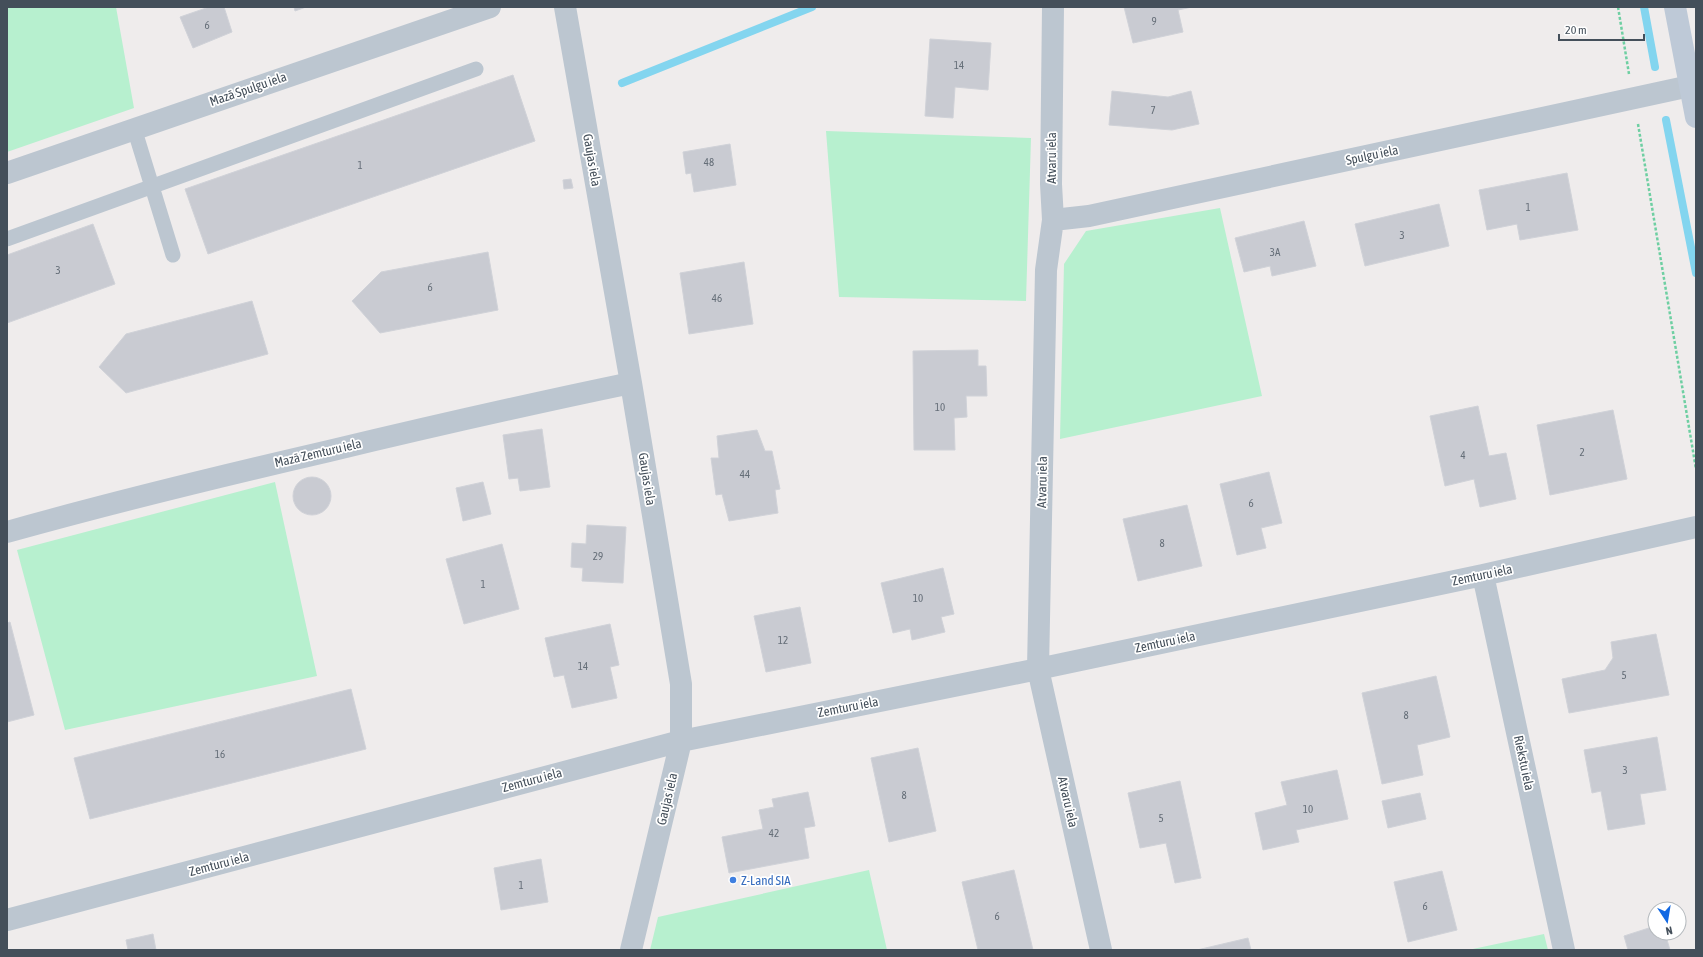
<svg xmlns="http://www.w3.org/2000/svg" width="1703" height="957" viewBox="0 0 1703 957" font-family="'Asap Condensed',sans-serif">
<rect width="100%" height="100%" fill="#efecec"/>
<path fill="#b7f0cf" d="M 7,7 L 116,7 L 134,108 L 7,152 Z
M 826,131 L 1031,138 L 1026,301 L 839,297 Z
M 1220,208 L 1262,396 L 1060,439 L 1064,264 L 1086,231 Z
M 275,482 L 317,676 L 65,730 L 17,550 Z
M 869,870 L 887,950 L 650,950 L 658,917 Z
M 1544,934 L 1548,950 L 1468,950 Z"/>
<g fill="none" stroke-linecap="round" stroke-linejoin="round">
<path stroke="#83d5ef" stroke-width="8" d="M 1644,7 L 1655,67
M 622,83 L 812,7
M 1666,120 L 1696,273"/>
</g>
<path fill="#c9cbd2" stroke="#d0d2d8" d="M 209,7 L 224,7 L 232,32 L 193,48 L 180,17 Z
M 294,7 L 306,7 L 295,11 Z
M 1124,7 L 1192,7 L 1178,10 L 1183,32 L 1133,43 Z
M 930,39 L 991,43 L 988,90 L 955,87 L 953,118 L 925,116 Z
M 513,75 L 535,141 L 208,254 L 185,189 Z
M 1112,91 L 1168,97 L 1191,91 L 1199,124 L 1172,130 L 1109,125 Z
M 730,144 L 736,185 L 694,192 L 691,173 L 686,174 L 683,152 Z
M 1567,173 L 1578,230 L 1520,240 L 1517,224 L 1487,230 L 1479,190 Z
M 571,179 L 573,188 L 564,189 L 563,180 Z
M 1439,204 L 1449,246 L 1365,266 L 1355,224 Z
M 1304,221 L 1316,266 L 1272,276 L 1270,266 L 1244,272 L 1235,238 Z
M 93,224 L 115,284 L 7,323 L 7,255 Z
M 488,252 L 498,310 L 380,333 L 352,301 L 381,272 Z
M 744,262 L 753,324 L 689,334 L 680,273 Z
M 252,301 L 268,354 L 126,393 L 99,367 L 126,334 Z
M 978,350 L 978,366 L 986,366 L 987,396 L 966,396 L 967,417 L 954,418 L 955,450 L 914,450 L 913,351 Z
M 1478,406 L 1489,456 L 1506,453 L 1516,499 L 1480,507 L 1474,479 L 1445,486 L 1430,416 Z
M 1613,410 L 1627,479 L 1550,495 L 1537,425 Z
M 542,429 L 550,487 L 520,491 L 518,478 L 509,479 L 503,435 Z
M 757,430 L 765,451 L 772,451 L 780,489 L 775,490 L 778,513 L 729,521 L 722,494 L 716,495 L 711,458 L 719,458 L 717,436 Z
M 1269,472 L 1282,523 L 1261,528 L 1266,548 L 1237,555 L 1220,484 Z
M293 496a19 19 0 1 1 38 0a19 19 0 1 1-38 0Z
M 483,482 L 491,514 L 463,521 L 456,488 Z
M 1187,505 L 1202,566 L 1138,581 L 1123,519 Z
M 587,525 L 626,527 L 623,583 L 582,581 L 583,568 L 571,567 L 572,543 L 586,544 Z
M 502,544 L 519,609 L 464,624 L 446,559 Z
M 943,568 L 954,614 L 941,617 L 945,632 L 912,640 L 910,629 L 893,633 L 881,583 Z
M 800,607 L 811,663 L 766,672 L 754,616 Z
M 10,622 L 34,715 L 7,722 L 7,623 Z
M 610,624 L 619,665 L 610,667 L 617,698 L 572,708 L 564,675 L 554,677 L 545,638 Z
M 1656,634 L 1669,695 L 1569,713 L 1562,679 L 1605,670 L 1613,658 L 1611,642 Z
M 1436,676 L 1450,737 L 1417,745 L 1423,775 L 1382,784 L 1362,693 Z
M 351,689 L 366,749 L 90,819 L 74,758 Z
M 1657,737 L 1666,790 L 1640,794 L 1645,824 L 1608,830 L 1601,791 L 1592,793 L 1584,750 Z
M 918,748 L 936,831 L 889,842 L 871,758 Z
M 1337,770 L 1348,819 L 1296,830 L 1299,842 L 1263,850 L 1255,813 L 1287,805 L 1281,782 Z
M 1180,781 L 1201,878 L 1175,883 L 1166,843 L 1140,848 L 1128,793 Z
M 808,792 L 815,826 L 804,828 L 809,858 L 729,873 L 722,837 L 763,829 L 759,810 L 774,807 L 772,799 Z
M 1420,793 L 1426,819 L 1388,828 L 1382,801 Z
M 541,859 L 548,902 L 501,910 L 494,868 Z
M 1014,870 L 1033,950 L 978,950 L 962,882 Z
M 1442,871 L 1457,930 L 1408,942 L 1394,882 Z
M 1655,926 L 1655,933 L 1665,933 L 1670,950 L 1628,950 L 1624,936 Z
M 153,934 L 156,950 L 128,950 L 126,940 Z
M 1248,938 L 1251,950 L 1197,950 Z"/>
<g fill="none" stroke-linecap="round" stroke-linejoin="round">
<path stroke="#6ecfa2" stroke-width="2.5" stroke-dasharray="3 2" stroke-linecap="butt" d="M 1618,7 L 1629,74
M 1638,124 L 1696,469"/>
<path stroke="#bcc6d0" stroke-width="15" d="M 134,128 L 173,255
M 7,239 L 476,69"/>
<path stroke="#bcc6d0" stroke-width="22" d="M 565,7 L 631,383 L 681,684 L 681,741 L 631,950
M 1053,7 L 1051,184 L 1053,220 L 1046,270 L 1038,669 L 1101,950
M 7,173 L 490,7
M 1053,220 L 1089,216 L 1690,86
M 7,532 C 114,502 221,476 329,451 C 429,427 530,404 631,383
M 1483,575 L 1564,950
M 7,920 L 681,741 L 1038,669 L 1483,575 L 1696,527"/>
<path stroke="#bec9d7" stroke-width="22" d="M 1675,7 L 1696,117"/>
</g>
<circle fill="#3f7fe0" stroke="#fff" stroke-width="1.5" cx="733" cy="880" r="4"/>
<g text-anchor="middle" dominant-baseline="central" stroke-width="3.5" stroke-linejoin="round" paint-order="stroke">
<g font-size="11" fill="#656e78">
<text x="1154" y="21">9</text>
<text x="207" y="25">6</text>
<text x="959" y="65">14</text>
<text x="1153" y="110">7</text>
<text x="709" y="162">48</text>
<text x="360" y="165">1</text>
<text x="1528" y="207">1</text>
<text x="1402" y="235">3</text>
<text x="1275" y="252">3A</text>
<text x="58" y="270">3</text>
<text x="430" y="287">6</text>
<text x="717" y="298">46</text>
<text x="940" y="407">10</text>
<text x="1582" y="452">2</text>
<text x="1463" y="455">4</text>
<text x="745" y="474">44</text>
<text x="1251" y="503">6</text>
<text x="1162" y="543">8</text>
<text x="598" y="556">29</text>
<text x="483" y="584">1</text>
<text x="918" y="598">10</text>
<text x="783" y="640">12</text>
<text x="583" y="666">14</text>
<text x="1624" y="675">5</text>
<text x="1406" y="715">8</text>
<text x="220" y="754">16</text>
<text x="1625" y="770">3</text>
<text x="904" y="795">8</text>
<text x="1308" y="809">10</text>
<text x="1161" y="818">5</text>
<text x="774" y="833">42</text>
<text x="521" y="885">1</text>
<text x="1425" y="906">6</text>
<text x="997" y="916">6</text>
</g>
<g font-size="13" fill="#444f5a" stroke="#fff">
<text transform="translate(248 89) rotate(-19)">Mazā Spulgu iela</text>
<text transform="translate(1372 155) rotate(-12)">Spulgu iela</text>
<text transform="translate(1051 158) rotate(-90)">Atvaru iela</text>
<text transform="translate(592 160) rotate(80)">Gaujas iela</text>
<text transform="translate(318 453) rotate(-13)">Mazā Zemturu iela</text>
<text transform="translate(647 479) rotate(81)">Gaujas iela</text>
<text transform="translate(1042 482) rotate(-89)">Atvaru iela</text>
<text transform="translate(1482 575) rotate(-12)">Zemturu iela</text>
<text transform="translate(1165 642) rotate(-12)">Zemturu iela</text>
<text transform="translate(848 707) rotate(-11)">Zemturu iela</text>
<text transform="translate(1524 763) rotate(78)">Riekstu iela</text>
<text transform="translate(532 780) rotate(-15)">Zemturu iela</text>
<text transform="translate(667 799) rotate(-77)">Gaujas iela</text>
<text transform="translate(1068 802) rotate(77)">Atvaru iela</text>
<text transform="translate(219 864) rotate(-15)">Zemturu iela</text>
</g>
<g font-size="13" fill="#366cbe" stroke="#fff" text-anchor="start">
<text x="741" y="880">Z-Land SIA</text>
</g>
</g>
<rect width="1703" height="957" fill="none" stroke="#444f5a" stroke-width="16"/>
<g transform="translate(1667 921) rotate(168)"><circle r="19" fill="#ffffff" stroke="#b4b9bd"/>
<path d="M0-3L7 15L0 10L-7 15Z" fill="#1268e3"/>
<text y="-6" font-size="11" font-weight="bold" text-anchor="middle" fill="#444f5a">N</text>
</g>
<path d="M1559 34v6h85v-6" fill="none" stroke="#444f5a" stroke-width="2"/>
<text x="1565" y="34" font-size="12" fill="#444f5a" stroke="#ffffff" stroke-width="3" paint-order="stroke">20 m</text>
</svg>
